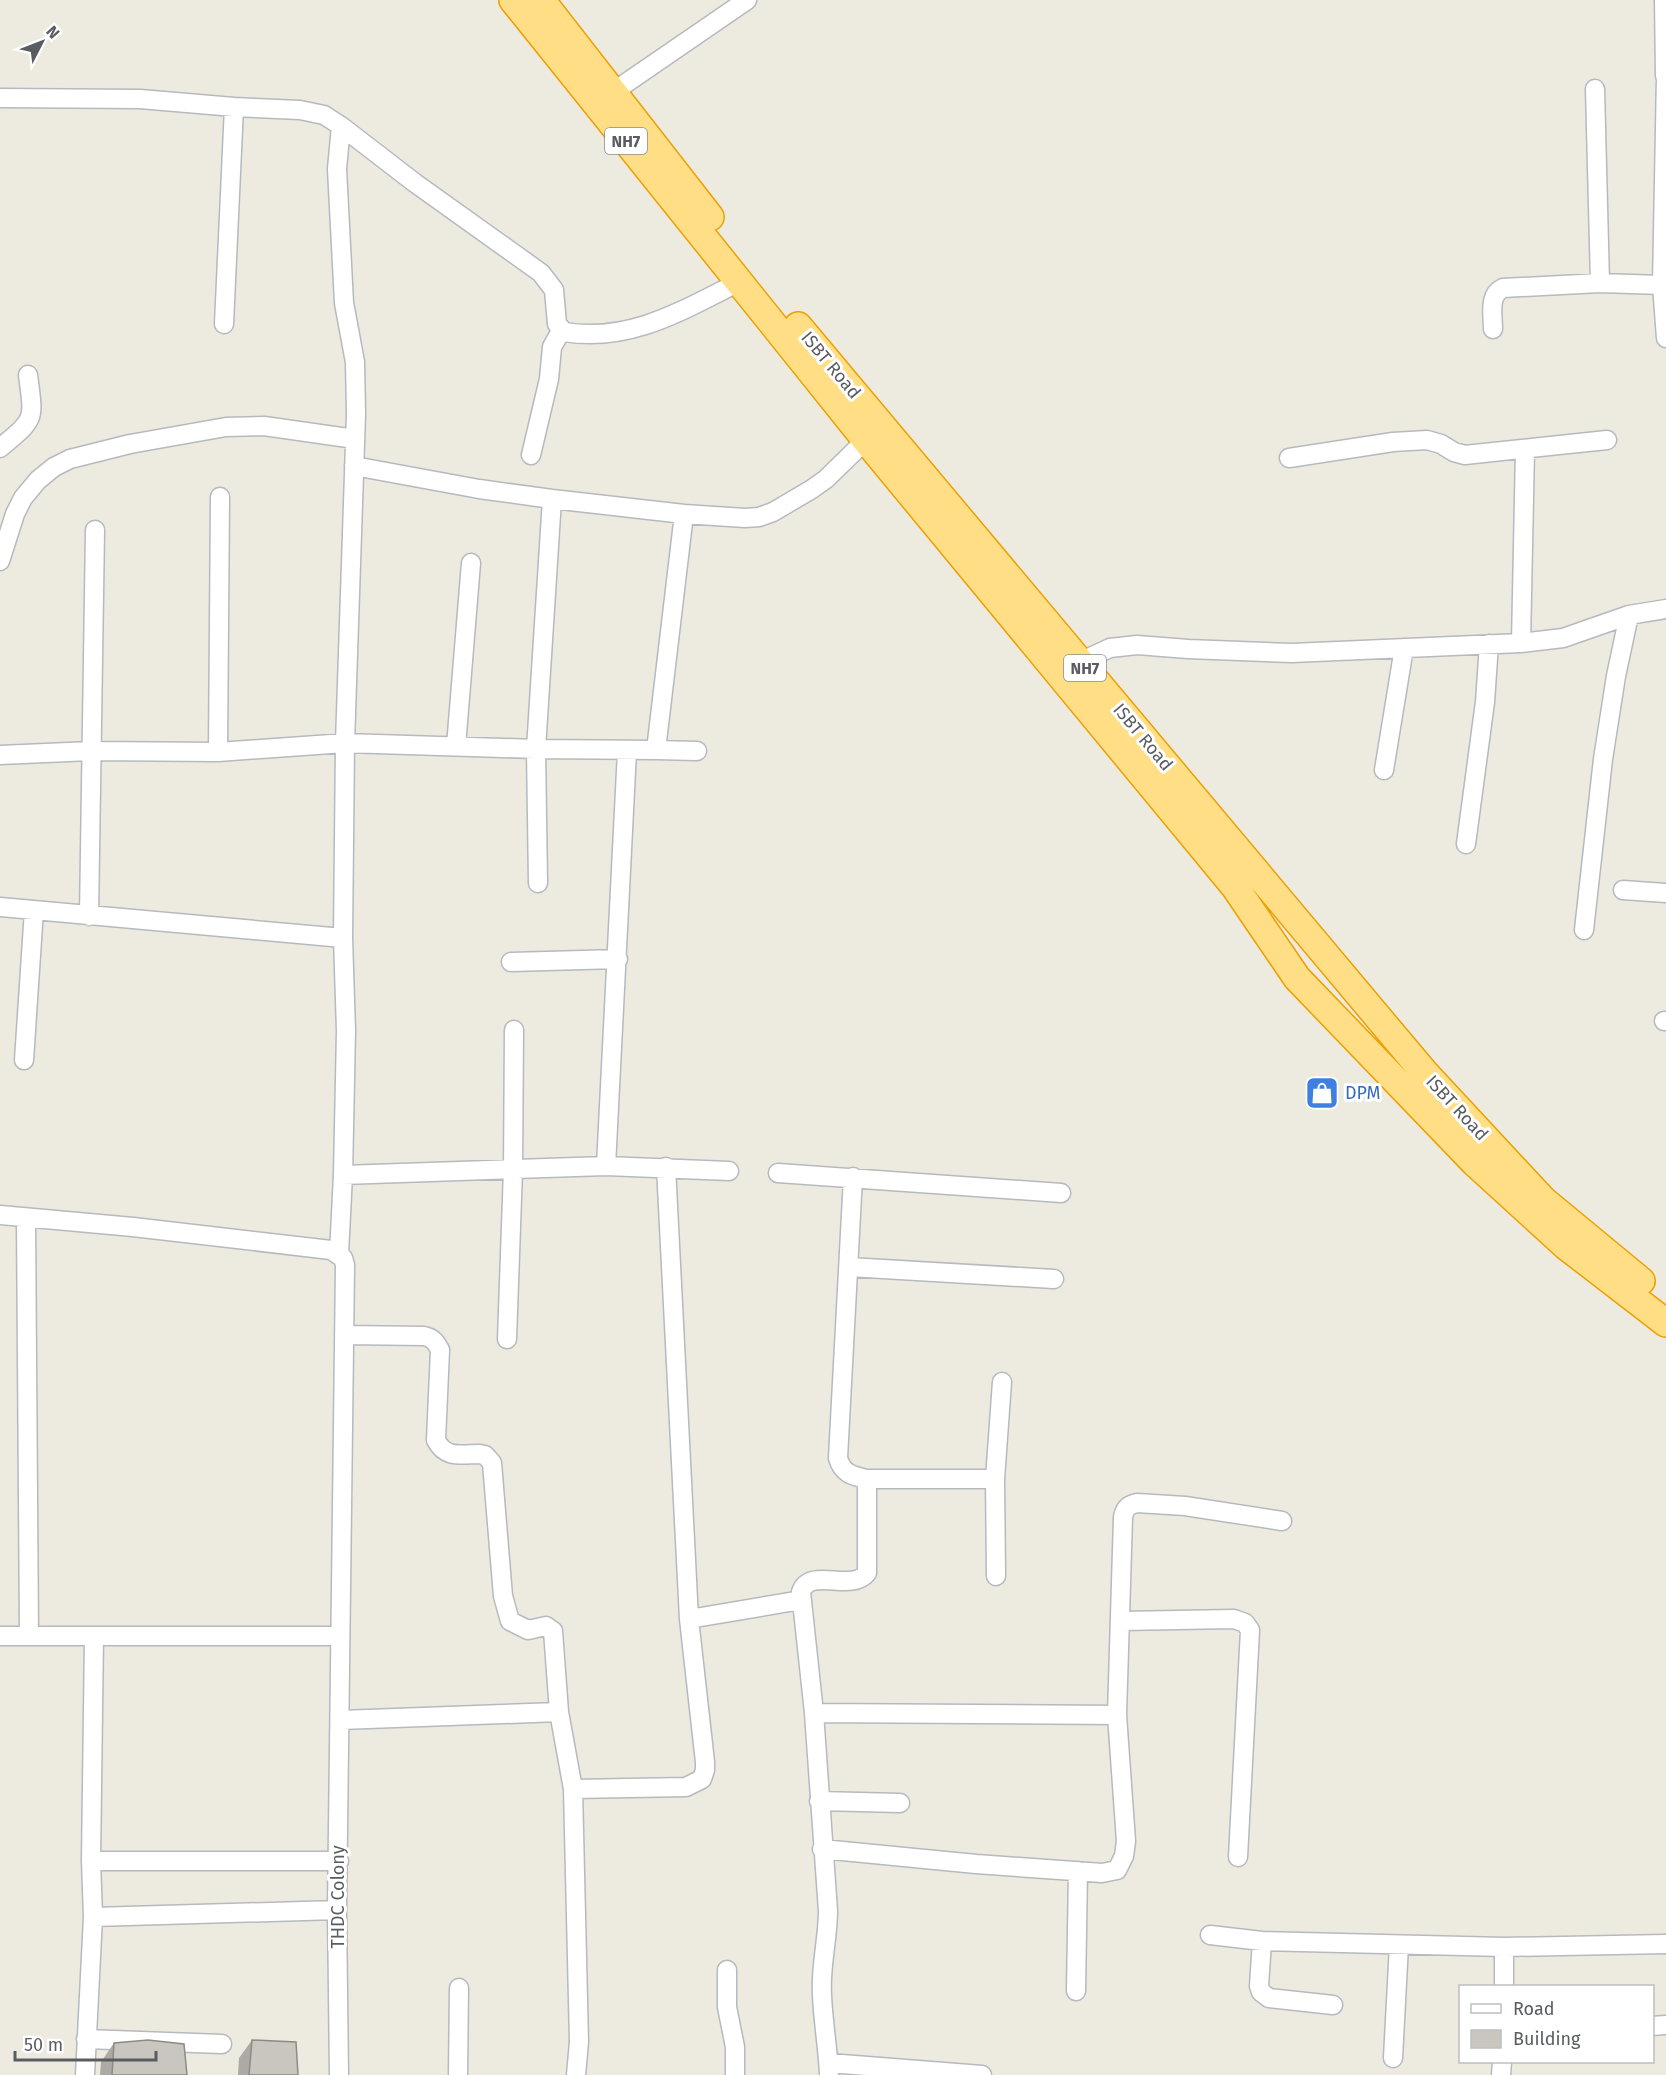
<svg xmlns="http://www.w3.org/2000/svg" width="1666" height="2075" viewBox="0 0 1666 2075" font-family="'Fira Sans',sans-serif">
<rect width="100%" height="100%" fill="#edeae0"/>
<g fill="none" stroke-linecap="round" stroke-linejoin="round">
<defs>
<path id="minor" d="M 1664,0 L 1665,76
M 1595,89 L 1600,283
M 613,92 L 747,0
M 0,98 L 140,99 L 234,107 L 300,110 L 324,115 L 341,126
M 1662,285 L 1666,76
M 224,324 L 234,107
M 1493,329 C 1493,315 1488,295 1503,288 L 1600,283 L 1662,285 L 1666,338
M 0,448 C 36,418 34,421 28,375
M 531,455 L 549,379 L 552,347 L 561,331
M 1289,458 L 1393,442 L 1427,440 L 1441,444 L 1454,452 L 1465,455 L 1607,440
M 354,466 L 479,489 L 552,499 L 684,514 L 745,518 L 759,517 L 773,512 L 812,489 L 826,479 L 866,440
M 0,561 L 15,514 L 23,498 L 38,480 L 54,467 L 70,459 L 130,444 L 226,427 L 264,426 L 355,439
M 1521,643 L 1525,449
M 1071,666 L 1110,648 L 1137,645 L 1188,649 L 1292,653 L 1521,643 L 1563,638 L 1629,615 L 1666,609
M 456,746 L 471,563
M 656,750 L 697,751
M 218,752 L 220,497
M 0,755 L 91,751 L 218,752 L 345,743 L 536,749 L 656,750 L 684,514
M 1384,770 L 1404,648
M 1466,844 L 1485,702 L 1489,644
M 538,883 L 536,749 L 552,499
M 1623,890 L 1666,893
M 0,907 L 343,938
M 89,916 L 95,530
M 1584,930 L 1603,759 L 1616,676 L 1629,615
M 511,962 L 618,959
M 1664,1021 L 1666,1021
M 24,1060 L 34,910
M 606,1166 L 627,751
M 666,1167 L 689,1619
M 778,1173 L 1061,1193
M 343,1175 L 606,1166 L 729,1171
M 853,1177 L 838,1458 C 842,1473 852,1476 867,1479 L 995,1479 L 1002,1382
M 0,1215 L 133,1227 L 331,1250 L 343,1258 L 345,1265 L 337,1910 L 339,2075
M 26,1218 L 29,1636
M 339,1254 L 343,1175 L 346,1031 L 343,938 L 345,743 L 356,414 L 355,362 L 344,303 L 337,169 L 341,126 L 415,183 L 541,273 L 554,290 L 557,324 L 564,332 C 630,343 683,310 739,282
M 849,1267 L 1054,1279
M 344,1335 L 424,1336 C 433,1338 436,1342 440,1350 L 436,1440 C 445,1459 462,1454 480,1454 L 485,1455 L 492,1463 L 503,1596 L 510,1621 L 528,1630 L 546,1626 L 553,1631 L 559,1712 L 573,1789 L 579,2042 L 576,2075
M 507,1339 L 513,1170 L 514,1030
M 995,1479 L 996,1576
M 1121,1621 L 1234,1619 L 1245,1623 L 1250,1630 L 1238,1857
M 0,1636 L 340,1636
M 814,1713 L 1117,1715
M 341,1720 L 559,1712
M 573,1789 L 686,1787 L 702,1779 L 705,1770 L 705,1762 L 689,1619 L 801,1600
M 819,1801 L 900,1803
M 822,1849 L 976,1864 L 1102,1873 L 1117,1870 L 1124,1856 L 1126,1841 L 1117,1715 L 1123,1517 C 1125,1508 1128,1505 1137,1503 L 1185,1506 L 1282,1521
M 91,1861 L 339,1861
M 93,1917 L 337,1910
M 1210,1935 L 1262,1941 L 1504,1947 L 1666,1944
M 1262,1941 L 1259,1986 L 1261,1992 L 1269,1998 L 1333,2005
M 1504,1947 L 1504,1986
M 727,1970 L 727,2007 L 735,2047 L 735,2075
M 1076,1991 L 1078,1871
M 1652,2026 L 1666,2025
M 86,2039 L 222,2044
M 1393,2058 L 1399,1945
M 829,2063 L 982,2075
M 85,2075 L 93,1917 L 91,1861 L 94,1636
M 458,2075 L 459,1988
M 829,2075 C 828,2048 823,2022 822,1995 C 820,1967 828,1939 828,1911 L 814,1713 L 801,1592 C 810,1566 851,1593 867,1573 L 867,1479
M 1501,2075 L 1502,2062"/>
<path id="highway" d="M 513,0 L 866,440 L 1235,887 L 1297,978 L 1475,1163 L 1566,1246 L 1666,1323
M 541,0 L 710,217
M 798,326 L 1424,1072 L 1543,1200 L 1641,1281"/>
</defs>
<use href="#minor" stroke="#b6b9be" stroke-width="21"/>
<use href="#highway" stroke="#eda000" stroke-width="30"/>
<use href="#minor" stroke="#fff" stroke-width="18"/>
<use href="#highway" stroke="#ffde85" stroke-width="27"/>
</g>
<path fill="#adaaa5" d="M 252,2040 L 298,2075 L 238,2075 L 239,2058 Z
M 114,2043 L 187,2075 L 100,2075 L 101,2062 Z"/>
<path fill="#c9c6c0" stroke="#8d8b86" stroke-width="1.5" d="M 148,2040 L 184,2044 L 187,2075 L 112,2075 L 114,2043 Z
M 252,2040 L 296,2042 L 298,2075 L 249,2075 Z"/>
<defs>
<symbol id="shop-square" viewBox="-11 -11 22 22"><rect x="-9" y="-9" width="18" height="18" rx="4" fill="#3f7fe0" stroke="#fff"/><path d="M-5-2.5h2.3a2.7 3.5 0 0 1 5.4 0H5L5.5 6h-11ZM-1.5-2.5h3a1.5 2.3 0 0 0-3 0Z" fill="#fff"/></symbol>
</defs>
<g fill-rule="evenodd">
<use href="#shop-square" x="1303" y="1074" width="38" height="38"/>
</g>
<g text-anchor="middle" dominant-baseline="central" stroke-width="6" stroke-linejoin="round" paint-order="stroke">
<g fill="#fff" stroke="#8b8e91" stroke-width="1.5">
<rect x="605" y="128" width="42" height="26" rx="4.5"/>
<rect x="1064" y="655" width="42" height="26" rx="4.5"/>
</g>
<g font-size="16" font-weight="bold" fill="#595d62">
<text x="626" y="141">NH7</text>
<text x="1085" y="668">NH7</text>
</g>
<g font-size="18" fill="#595d62" stroke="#fff">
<text transform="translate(831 365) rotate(50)">ISBT Road</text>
<text transform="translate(1143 737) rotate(50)">ISBT Road</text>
<text transform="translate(1457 1108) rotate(47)">ISBT Road</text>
<text transform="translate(338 1897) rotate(-90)">THDC Colony</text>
</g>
<g font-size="18" fill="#366cbe" stroke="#fff" text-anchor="start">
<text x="1345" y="1093">DPM</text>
</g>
</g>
<rect x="1459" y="1985" width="195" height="78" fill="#ffffff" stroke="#bdbec0" stroke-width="1.5"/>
<rect x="1471" y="2004" width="30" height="9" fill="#ffffff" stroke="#bdbec0" stroke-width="1.5"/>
<text x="1513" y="2015" font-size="18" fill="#595d62">Road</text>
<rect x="1471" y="2030" width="30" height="18" fill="#c9c6c0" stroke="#bdbec0" stroke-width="1.5"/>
<text x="1513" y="2045" font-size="18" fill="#595d62">Building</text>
<g transform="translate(42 42) rotate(48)" stroke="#ffffff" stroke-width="4.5" paint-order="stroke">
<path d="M0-4.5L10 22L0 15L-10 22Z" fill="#595d62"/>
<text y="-9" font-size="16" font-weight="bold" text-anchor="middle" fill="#595d62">N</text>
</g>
<path d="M15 2051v9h141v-9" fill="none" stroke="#595d62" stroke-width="3"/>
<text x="24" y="2051" font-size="18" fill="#595d62" stroke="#ffffff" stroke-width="4.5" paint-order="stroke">50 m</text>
</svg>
